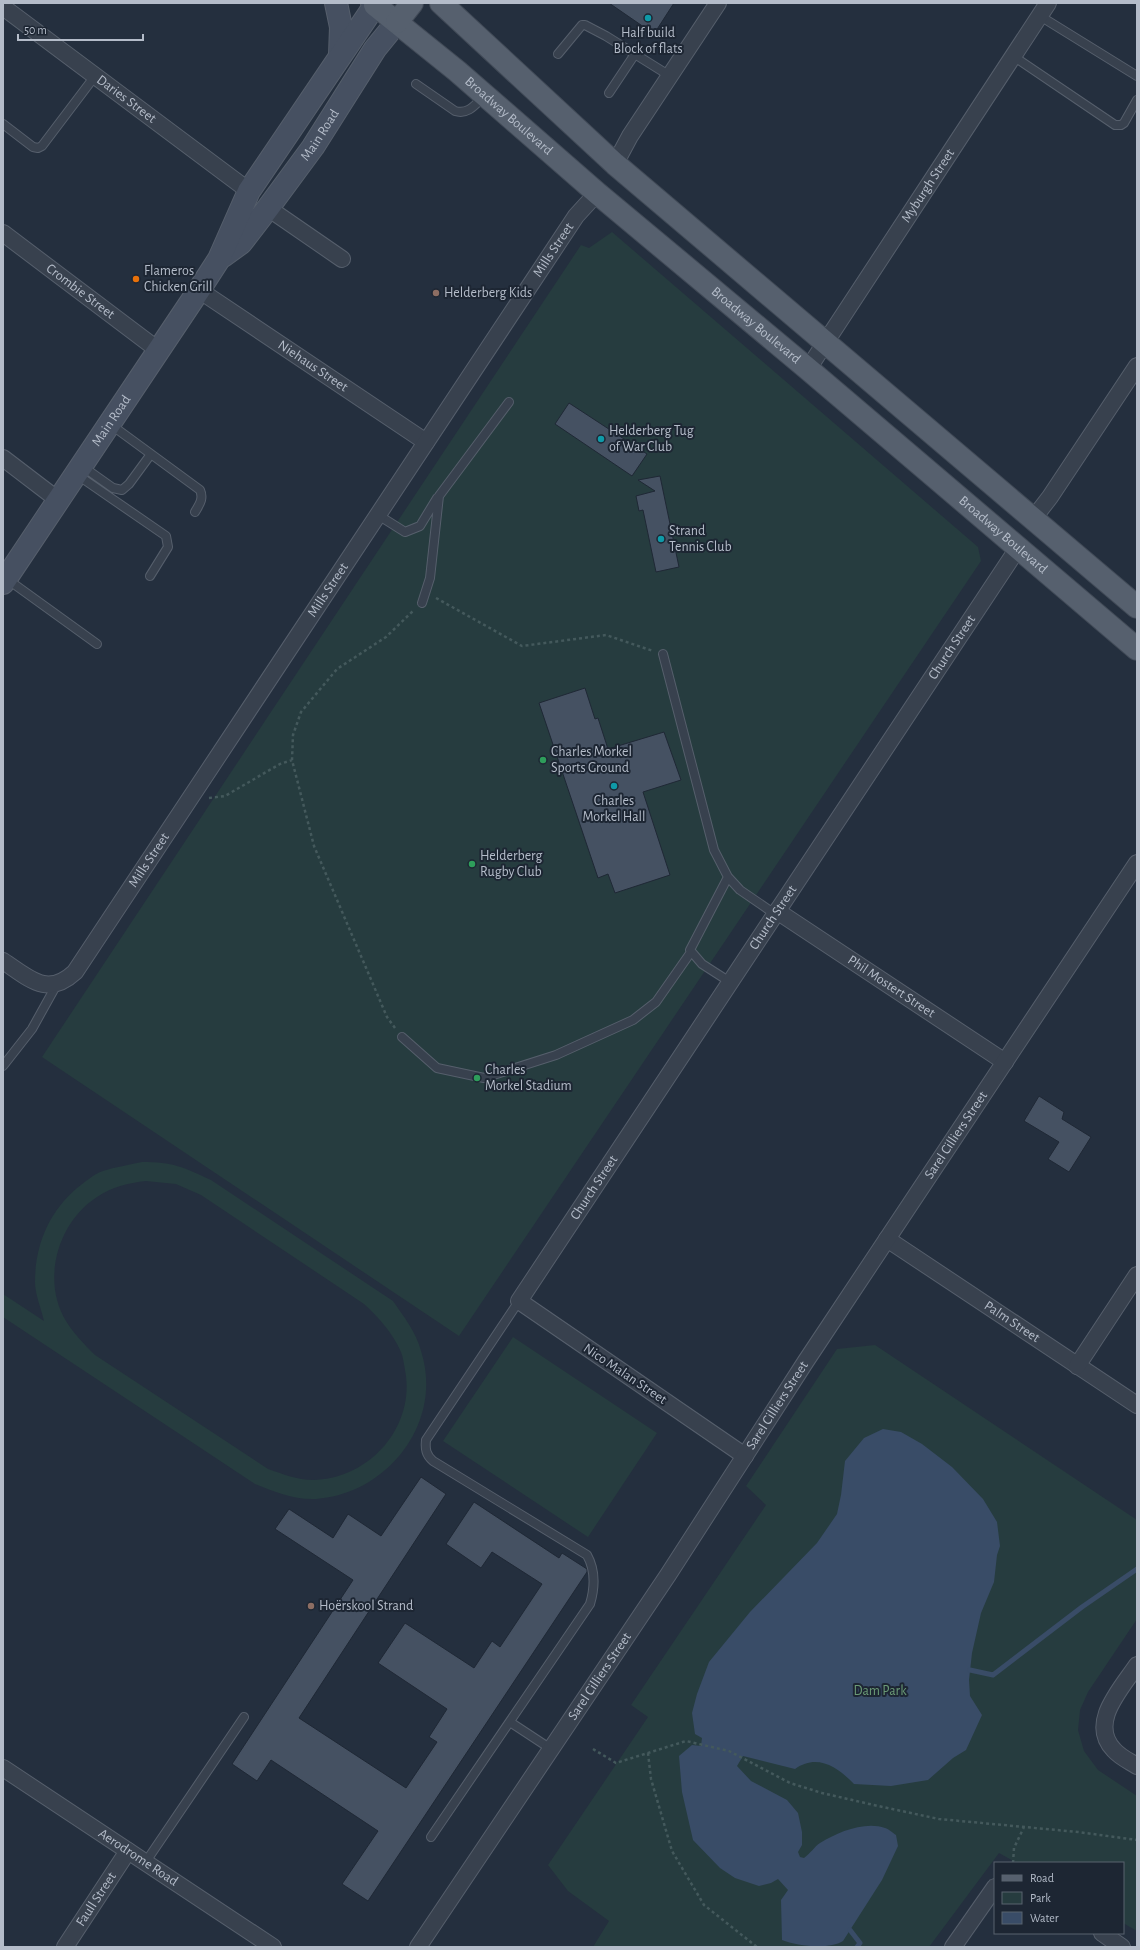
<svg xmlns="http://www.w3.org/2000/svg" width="1140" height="1950" viewBox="0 0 1140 1950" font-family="'Alegreya Sans',sans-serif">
<rect width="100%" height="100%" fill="#242f3e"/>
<path fill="#263c3f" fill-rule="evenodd" d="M 612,232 L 978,547 L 981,561 L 459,1336 L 42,1057 L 581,245 L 589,248 Z
M 142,1162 C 173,1162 183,1167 211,1180 L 393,1301 C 404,1317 416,1332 421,1351 C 444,1422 388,1494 316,1499 C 294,1500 275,1492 255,1484 L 3,1317 L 3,1294 L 44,1321 C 41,1308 35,1294 35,1282 C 35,1245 49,1212 77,1188 C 85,1182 94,1174 103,1171 C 115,1167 129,1165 142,1162 ZM 146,1181 L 176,1184 L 201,1195 L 364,1304 C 380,1319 392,1332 401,1352 C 403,1357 404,1364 405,1370 C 416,1426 370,1479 313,1480 C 297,1480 283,1474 268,1469 L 95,1355 C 84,1344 74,1334 66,1321 C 41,1280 58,1222 97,1197 C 112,1187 128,1183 146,1181 Z
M 513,1337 L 657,1433 L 588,1537 L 443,1441 Z
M 875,1345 L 1137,1520 L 1137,1619 L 1088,1692 L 1080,1710 L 1078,1730 L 1084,1751 L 1098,1770 L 1137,1796 L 1137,1931 L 1123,1923 L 1123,1863 L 1017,1863 L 999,1853 L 929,1947 L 593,1947 L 609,1921 L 568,1891 L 548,1865 L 648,1717 L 631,1705 L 766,1505 L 746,1486 L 837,1349 Z"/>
<path fill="#394c67" d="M 883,1429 L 901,1432 L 922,1444 L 952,1467 L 983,1499 L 997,1522 L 1000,1546 L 997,1555 L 994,1582 L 981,1613 L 972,1653 L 969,1680 L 970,1696 L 982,1715 L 966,1750 L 953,1758 L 928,1780 L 891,1786 L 854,1784 C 838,1767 817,1753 795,1769 L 743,1756 L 737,1766 L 751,1781 L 787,1800 L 798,1813 L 802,1832 L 802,1845 L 798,1852 L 800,1857 L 804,1858 C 811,1853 814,1847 820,1843 C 838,1832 865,1821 885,1828 C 889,1829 893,1833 896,1835 L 898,1846 L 882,1880 L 843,1941 C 829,1950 797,1946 782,1940 L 781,1900 L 788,1890 L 778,1879 L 771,1883 L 759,1886 L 735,1878 L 720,1868 L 693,1840 L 682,1792 L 679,1756 L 692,1745 L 701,1746 L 702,1738 L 695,1734 L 692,1713 L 697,1694 L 709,1662 L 750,1612 L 817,1543 L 837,1514 L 841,1495 L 845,1461 L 864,1438 Z"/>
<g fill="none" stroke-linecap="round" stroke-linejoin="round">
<path stroke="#394c67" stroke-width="5" d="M 970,1670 L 993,1675 L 1082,1607 L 1137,1569
M 850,1930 L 860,1943 L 857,1947"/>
</g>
<path fill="#455162" stroke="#1f2835" d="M 609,3 L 674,3 L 654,34 Z
M 569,403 L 647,454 L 632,476 L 555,424 Z
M 660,476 L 679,567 L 656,572 L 643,510 L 639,511 L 636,496 L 655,491 L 638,480 Z
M 585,688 L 595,719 L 598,718 L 608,749 L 664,732 L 681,780 L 643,792 L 670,875 L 615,893 L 608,874 L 598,878 L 539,703 Z
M 1039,1096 L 1064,1112 L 1062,1119 L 1091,1137 L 1069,1172 L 1048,1159 L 1059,1142 L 1024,1121 Z
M 421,1477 L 446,1494 L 299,1718 L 406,1788 L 437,1742 L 429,1737 L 447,1709 L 378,1663 L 405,1623 L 474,1668 L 492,1641 L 500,1647 L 542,1584 L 492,1552 L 481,1568 L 446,1544 L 474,1502 L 559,1558 L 562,1553 L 587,1569 L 587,1572 L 368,1901 L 342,1884 L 378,1831 L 271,1760 L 257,1781 L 232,1764 L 353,1580 L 275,1529 L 289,1509 L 333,1538 L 348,1514 L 381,1536 Z"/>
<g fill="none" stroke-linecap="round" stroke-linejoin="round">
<defs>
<path id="service" d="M 1040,16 L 1137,76
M 558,54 L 582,25 L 585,25 L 606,36 L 670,76
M 1013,56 L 1115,125 L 1121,125 L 1124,123 L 1137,100
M 416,84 L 455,111 C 468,115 475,105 484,96
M 609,93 L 635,54
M 3,124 L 33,147 L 38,148 L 42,146 L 95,76
M 110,424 L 200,490 C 204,499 199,505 195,512
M 82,466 L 113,488 L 122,490 L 129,484 L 151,454
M 76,474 L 166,536 L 168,547 L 150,576
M 378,515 L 405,532 L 420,526 L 437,498
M 7,579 L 97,644
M 422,603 L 430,578 L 439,496 L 509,402
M 663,654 L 714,850 L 728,877 L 740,890 L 775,914
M 728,877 L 690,950 L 702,964 L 730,982
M 402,1037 L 437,1068 L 484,1078 L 556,1055 L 633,1020 L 656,1002 L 691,952
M 3,1066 L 32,1029 L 57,984
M 510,1722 L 551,1749
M 431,1837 L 590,1604 C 595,1587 596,1571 587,1555 L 433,1461 C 426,1455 425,1449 426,1440 L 519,1301
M 145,1863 L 244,1717"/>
<g id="minor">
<path id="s1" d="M 3,7 L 249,191"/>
<path d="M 615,164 L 630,136 L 718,3"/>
<path d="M 268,208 L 342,259"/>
<path id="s2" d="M 3,233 L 158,350"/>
<path id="s3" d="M 199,290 L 426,442"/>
<path id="s4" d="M 808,369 L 1048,3"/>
<path d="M 3,458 L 58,500"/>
<path d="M 1033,519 L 1050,497 L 1137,366"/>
<path id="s5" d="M 777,911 L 1005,1062"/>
<path id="s6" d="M 3,961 C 29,978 47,998 75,972 L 576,216 L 597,193"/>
<path id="s7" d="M 887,1239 L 1137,1405"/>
<path d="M 1077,1366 L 1137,1275"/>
<path id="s8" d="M 745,1456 L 519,1301 L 1018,548"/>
<path d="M 1137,1665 C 1121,1689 1088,1723 1114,1750 C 1120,1757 1129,1761 1137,1766"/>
<path id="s9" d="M 3,1768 L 273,1947"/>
<path d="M 1102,1933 L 1122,1947"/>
<path id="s10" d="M 65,1947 L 128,1851"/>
<path id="s11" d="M 418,1947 L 668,1575 L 806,1361 L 1137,863"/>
<path d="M 953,1947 L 995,1887"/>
</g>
<g id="secondary">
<path d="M 336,3 L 341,27 L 340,55"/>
<path id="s12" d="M 223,256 L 241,243 L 268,208 L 313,147 L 375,49 L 397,22"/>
<path id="s13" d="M 3,583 L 199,290 L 219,259 L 249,191 L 375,5 L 372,3"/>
</g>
<g id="primary">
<path id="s14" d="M 376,3 L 375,5 L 457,71 L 597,193 L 808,369 L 1137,649"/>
<path d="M 441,3 L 615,164 L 1137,607"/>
<path d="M 397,22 L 412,3"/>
</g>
</defs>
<use href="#service" stroke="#565f6c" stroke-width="10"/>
<use href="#minor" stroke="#565f6c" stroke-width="18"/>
<use href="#secondary" stroke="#565f6c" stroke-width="24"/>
<use href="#primary" stroke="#414a57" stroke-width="24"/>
<path stroke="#44595c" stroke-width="2.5" stroke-dasharray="3 3" stroke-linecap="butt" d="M 436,598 L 522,646 L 606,635 L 653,651
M 209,798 L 225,796 L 280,764 L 292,760
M 395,1028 L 387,1017 L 314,846 L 292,760 L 293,735 L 301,712 L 337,669 L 386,637 L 414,610
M 593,1749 L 616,1763 L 686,1741 L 729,1751 L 790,1783 L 822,1793 L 878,1806 L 939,1819 L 1078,1832 L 1137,1840
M 648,1753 L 651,1779 L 672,1851 L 704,1905 L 757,1947
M 1013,1863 L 1014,1848 L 1024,1827"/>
<use href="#service" stroke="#38414e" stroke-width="8"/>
<use href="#minor" stroke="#38414e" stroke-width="16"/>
<use href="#secondary" stroke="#465061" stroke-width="22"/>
<use href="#primary" stroke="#56606e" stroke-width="22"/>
</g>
<g fill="#0f9aa8" stroke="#1d2633" stroke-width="1.5">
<circle cx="648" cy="18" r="4"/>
<circle cx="601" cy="439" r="4"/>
<circle cx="661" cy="539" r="4"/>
<circle cx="614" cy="786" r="4"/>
</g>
<circle fill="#e8710a" stroke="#1d2633" stroke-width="1.5" cx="136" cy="279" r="4"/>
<g fill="#8d6e63" stroke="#1d2633" stroke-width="1.5">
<circle cx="436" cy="293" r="4"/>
<circle cx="311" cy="1606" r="4"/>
</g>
<g fill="#2e9e5b" stroke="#1d2633" stroke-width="1.5">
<circle cx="543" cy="760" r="4"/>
<circle cx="472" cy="864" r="4"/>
<circle cx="477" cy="1078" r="4"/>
</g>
<g text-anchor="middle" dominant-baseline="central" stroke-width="4" stroke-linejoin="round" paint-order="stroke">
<g font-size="14" fill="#b4bcc9" stroke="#1d2633" text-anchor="start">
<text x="648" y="33" text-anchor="middle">Half build<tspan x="648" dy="16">Block of flats</tspan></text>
<text x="144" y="271">Flameros<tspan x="144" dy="16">Chicken Grill</tspan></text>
<text x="444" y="293">Helderberg Kids</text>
<text x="609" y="431">Helderberg Tug<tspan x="609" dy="16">of War Club</tspan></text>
<text x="669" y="531">Strand<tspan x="669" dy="16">Tennis Club</tspan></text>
<text x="551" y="752">Charles Morkel<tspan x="551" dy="16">Sports Ground</tspan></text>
<text x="614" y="801" text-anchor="middle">Charles<tspan x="614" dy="16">Morkel Hall</tspan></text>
<text x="480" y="856">Helderberg<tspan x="480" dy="16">Rugby Club</tspan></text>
<text x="485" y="1070">Charles<tspan x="485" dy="16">Morkel Stadium</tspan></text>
<text x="319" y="1606">Hoërskool Strand</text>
</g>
<g font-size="14" fill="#b4bcc9" stroke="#1d2633">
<text stroke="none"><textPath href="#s1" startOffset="154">Daries Street</textPath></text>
<text stroke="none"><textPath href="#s14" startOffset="176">Broadway Boulevard</textPath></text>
<text stroke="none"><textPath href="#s12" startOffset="156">Main Road</textPath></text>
<text stroke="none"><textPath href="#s4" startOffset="219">Myburgh Street</textPath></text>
<text stroke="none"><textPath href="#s6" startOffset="948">Mills Street</textPath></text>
<text stroke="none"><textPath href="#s2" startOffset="97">Crombie Street</textPath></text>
<text stroke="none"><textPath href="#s14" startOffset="500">Broadway Boulevard</textPath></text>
<text stroke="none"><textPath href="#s3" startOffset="137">Niehaus Street</textPath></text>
<text stroke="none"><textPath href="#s13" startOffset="195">Main Road</textPath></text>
<text stroke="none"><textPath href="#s14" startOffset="824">Broadway Boulevard</textPath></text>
<text stroke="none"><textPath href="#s6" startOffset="540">Mills Street</textPath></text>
<text stroke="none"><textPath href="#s8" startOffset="1058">Church Street</textPath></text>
<text stroke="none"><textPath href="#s6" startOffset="216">Mills Street</textPath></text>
<text stroke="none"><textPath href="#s8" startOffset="734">Church Street</textPath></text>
<text stroke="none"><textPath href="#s5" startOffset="137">Phil Mostert Street</textPath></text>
<text stroke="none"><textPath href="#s11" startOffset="974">Sarel Cilliers Street</textPath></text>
<text stroke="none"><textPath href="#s8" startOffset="410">Church Street</textPath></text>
<text stroke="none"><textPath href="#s7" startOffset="150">Palm Street</textPath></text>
<text transform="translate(625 1374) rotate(34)">Nico Malan Street</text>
<text stroke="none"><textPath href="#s11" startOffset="650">Sarel Cilliers Street</textPath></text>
<text stroke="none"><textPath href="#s11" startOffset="326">Sarel Cilliers Street</textPath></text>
<text stroke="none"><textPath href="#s9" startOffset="162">Aerodrome Road</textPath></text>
<text stroke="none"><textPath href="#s10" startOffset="57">Faull Street</textPath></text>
</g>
<g font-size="14" fill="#6b9a76" stroke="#1d2633">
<text x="880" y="1691">Dam Park</text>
</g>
</g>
<rect width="1140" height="1950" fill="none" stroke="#b4bcc9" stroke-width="8"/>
<rect x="994" y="1862" width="130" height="72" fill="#1d2633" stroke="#59626f"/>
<rect x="1002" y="1875" width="20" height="6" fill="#56606e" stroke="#59626f"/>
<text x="1030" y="1882" font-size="12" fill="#b4bcc9">Road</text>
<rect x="1002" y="1892" width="20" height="12" fill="#263c3f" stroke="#59626f"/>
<text x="1030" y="1902" font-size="12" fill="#b4bcc9">Park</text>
<rect x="1002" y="1912" width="20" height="12" fill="#394c67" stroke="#59626f"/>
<text x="1030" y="1922" font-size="12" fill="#b4bcc9">Water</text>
<path d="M18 34v6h125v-6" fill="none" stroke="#b4bcc9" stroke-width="2"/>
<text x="24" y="34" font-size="12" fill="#b4bcc9" stroke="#1d2633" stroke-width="3" paint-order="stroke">50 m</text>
</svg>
